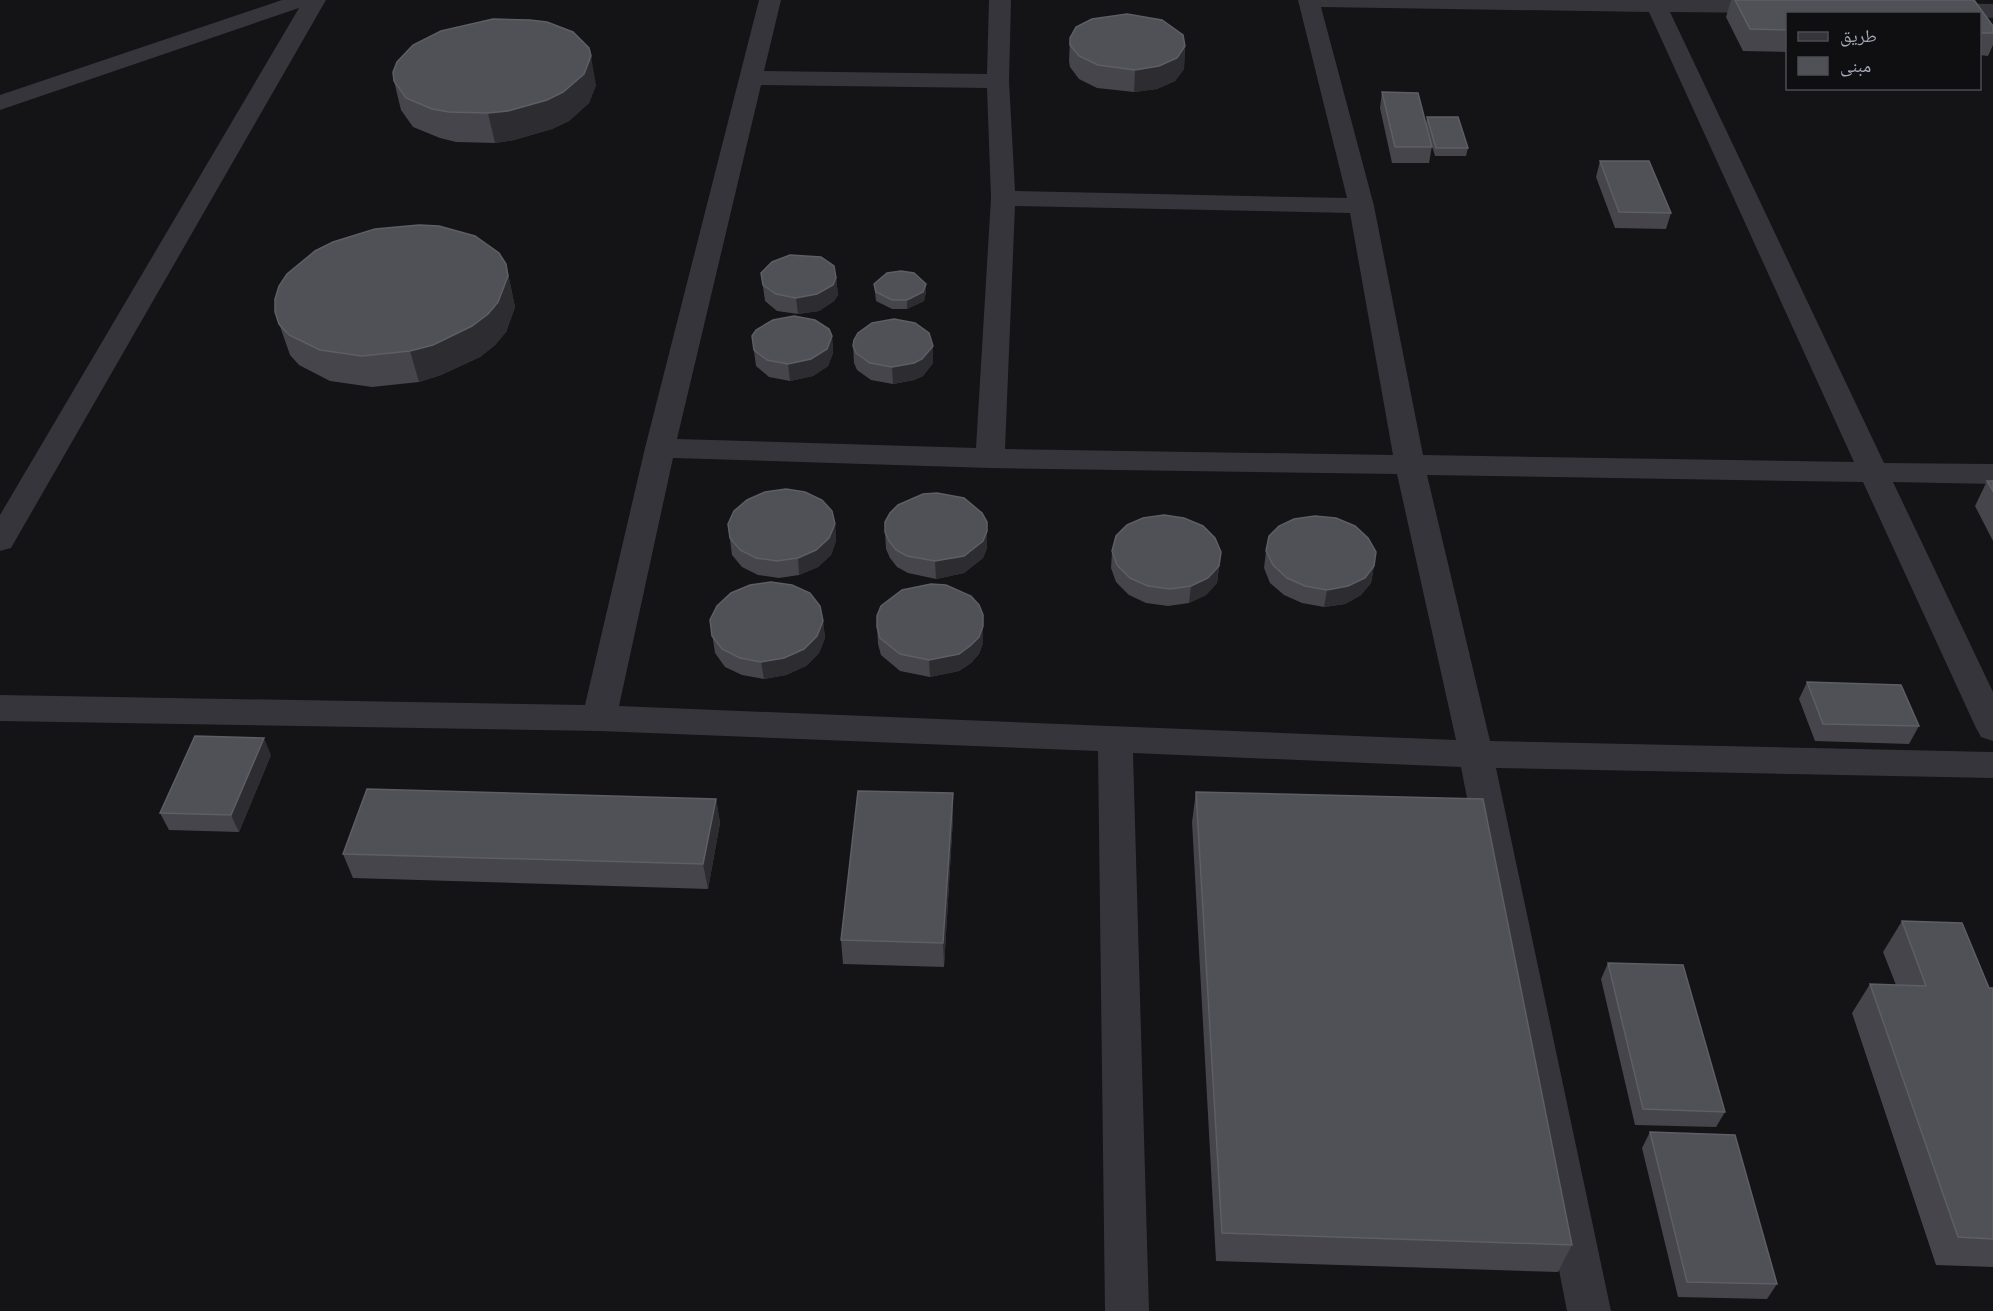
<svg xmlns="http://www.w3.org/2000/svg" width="1993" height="1311" viewBox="0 0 1993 1311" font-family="Roboto,'Noto Naskh Arabic',sans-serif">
<rect width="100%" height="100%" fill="#141416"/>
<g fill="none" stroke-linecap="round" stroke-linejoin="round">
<path fill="#35353b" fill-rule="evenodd" d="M 282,0 L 326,0 L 15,541 L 11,548 L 0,551 L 0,515 L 299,8 L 0,110 L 0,95 Z
M 759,0 L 781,0 L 764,71 L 987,74 L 989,0 L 1011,0 L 1009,81 L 1015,191 L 1347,198 L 1298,0 L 1738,0 L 1780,2 L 1783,7 L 1780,12 L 1772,13 L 1670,12 L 1884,463 L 1993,464 L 1993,484 L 1893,482 L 1993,692 L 1993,741 L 1981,737 L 1976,728 L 1863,482 L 1427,475 L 1490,741 L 1993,752 L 1993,778 L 1496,768 L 1611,1311 L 1567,1311 L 1461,767 L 1133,753 L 1149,1311 L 1105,1311 L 1098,751 L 599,731 L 0,721 L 0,695 L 585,705 L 645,448 ZM 1321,7 L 1649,12 L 1854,462 L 1423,455 L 1374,206 ZM 761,85 L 987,88 L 991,198 L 976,448 L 677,439 ZM 1015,206 L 1350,213 L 1393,455 L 1005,449 ZM 673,458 L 990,468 L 1397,474 L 1456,740 L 619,706 Z
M 1938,3 L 1993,4 L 1993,18 L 1980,17 L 1980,14 L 1930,14 L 1927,10 L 1930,5 Z"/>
</g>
<path fill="#45454b" d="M 1731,0 L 1974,0 L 1993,26 L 1993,45 L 1988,56 L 1980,55 L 1980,14 L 1788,14 L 1788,52 L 1743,51 L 1726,17 Z
M 1070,38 L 1185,46 L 1184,69 L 1175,81 L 1157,89 L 1134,92 L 1097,88 L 1079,79 L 1070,67 L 1069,61 Z
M 394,81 L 596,85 L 589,103 L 569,121 L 552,129 L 514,140 L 495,143 L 456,142 L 440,138 L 413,127 L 401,110 Z
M 1382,92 L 1426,124 L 1427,117 L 1468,148 L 1466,156 L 1435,156 L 1432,146 L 1429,163 L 1392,163 L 1380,108 Z
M 1600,161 L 1671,213 L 1666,229 L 1615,228 L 1596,177 Z
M 506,264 L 515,307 L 506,332 L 495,345 L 480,357 L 441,375 L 419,382 L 372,387 L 330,381 L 299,365 L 290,355 L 275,312 Z
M 761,273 L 836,278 L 838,295 L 834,301 L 819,311 L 798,314 L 777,311 L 765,301 Z
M 874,284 L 926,284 L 926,292 L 924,301 L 907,309 L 892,309 L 876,301 Z
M 752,336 L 832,336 L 833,353 L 828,366 L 813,376 L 790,381 L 769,377 L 756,366 Z
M 853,346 L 933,363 L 923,376 L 914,380 L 893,384 L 871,380 L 857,370 L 854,363 Z
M 1987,481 L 1993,481 L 1993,541 L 1975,506 Z
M 987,522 L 987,548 L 983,558 L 964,573 L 936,579 L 908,573 L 897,567 L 890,558 L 886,549 L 885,532 Z
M 728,524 L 835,524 L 836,541 L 831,555 L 818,567 L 799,575 L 779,578 L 758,575 L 742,567 L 732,555 Z
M 1112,551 L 1221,552 L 1217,583 L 1206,595 L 1189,603 L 1168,606 L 1146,603 L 1129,595 L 1116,582 L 1111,568 Z
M 1266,551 L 1374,566 L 1371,583 L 1361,595 L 1345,604 L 1324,607 L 1302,603 L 1284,595 L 1270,583 L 1264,568 Z
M 983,615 L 983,643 L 979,654 L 971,663 L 959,671 L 930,677 L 900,671 L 881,655 L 878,644 L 877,627 Z
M 710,620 L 823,621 L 825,638 L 819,653 L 806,666 L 786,675 L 764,679 L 742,675 L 725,667 L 715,653 Z
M 1807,682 L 1919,726 L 1909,744 L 1815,741 L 1799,699 Z
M 271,755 L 239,832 L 169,830 L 160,813 Z
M 1196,792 L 1572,1245 L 1558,1272 L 1216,1261 L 1192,822 Z
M 716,799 L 720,823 L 708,889 L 353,878 L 343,854 Z
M 953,818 L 944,967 L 843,964 L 841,940 Z
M 1902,921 L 1989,988 L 1993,988 L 1993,1267 L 1936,1265 L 1852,1013 L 1870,984 L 1896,985 L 1883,952 Z
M 1608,963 L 1725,1112 L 1716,1127 L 1635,1125 L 1601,979 Z
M 1650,1132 L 1777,1284 L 1767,1299 L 1678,1297 L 1642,1148 Z"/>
<path fill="#2d2d31" d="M 1185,46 L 1184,69 L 1175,81 L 1157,89 L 1134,92 L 1135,70 Z
M 591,56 L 596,85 L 589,103 L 569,121 L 552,129 L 514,140 L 495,143 L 488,113 Z
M 506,264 L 515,307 L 506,332 L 495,345 L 480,357 L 441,375 L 419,382 L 410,351 Z
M 836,278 L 838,295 L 834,301 L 819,311 L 798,314 L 796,298 Z
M 926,284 L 926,292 L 924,301 L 907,309 L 907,300 Z
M 832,336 L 833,353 L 828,366 L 813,376 L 790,381 L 788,364 Z
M 933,346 L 933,363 L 923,376 L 914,380 L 893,384 L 892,367 Z
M 835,524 L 836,541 L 831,555 L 818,567 L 799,575 L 798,558 Z
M 987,531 L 987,548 L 983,558 L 964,573 L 936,579 L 935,561 Z
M 1221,552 L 1217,583 L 1206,595 L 1189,603 L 1191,586 Z
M 1374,566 L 1371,583 L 1361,595 L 1345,604 L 1324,607 L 1327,590 Z
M 823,621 L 825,638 L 819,653 L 806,666 L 786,675 L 764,679 L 761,662 Z
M 983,626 L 983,643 L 979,654 L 971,663 L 959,671 L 930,677 L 929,660 Z
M 264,738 L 271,755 L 239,832 L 231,815 Z
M 953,793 L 953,818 L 944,967 L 943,943 Z
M 716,799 L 720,823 L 708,889 L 703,864 Z"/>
<path fill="#505057" stroke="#5d5e66" stroke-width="1.5" d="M 1735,0 L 1974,0 L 1993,26 L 1993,33 L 1980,33 L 1980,14 L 1788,14 L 1788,30 L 1750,29 Z
M 1127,14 L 1162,20 L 1183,35 L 1185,46 L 1177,58 L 1159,66 L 1135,70 L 1098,65 L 1079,56 L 1070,45 L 1070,38 L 1076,27 L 1092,19 Z
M 493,19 L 530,20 L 547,22 L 573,32 L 589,48 L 591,56 L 584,74 L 563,92 L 547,100 L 508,111 L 488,113 L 449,112 L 432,109 L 406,98 L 394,81 L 393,72 L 397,62 L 413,45 L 441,31 Z
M 1382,92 L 1418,93 L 1432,147 L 1395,147 Z
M 1427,117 L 1458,117 L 1468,148 L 1436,148 Z
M 1600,161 L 1649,161 L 1671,213 L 1619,212 Z
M 419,225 L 439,226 L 475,236 L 499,253 L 506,264 L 508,276 L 498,302 L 488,314 L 472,326 L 433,345 L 410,351 L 362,356 L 320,350 L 289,335 L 279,324 L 275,312 L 275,299 L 279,286 L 287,274 L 315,251 L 333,242 L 375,229 Z
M 790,255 L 821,257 L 834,266 L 836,278 L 833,285 L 817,294 L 796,298 L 776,294 L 763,285 L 761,273 L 772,262 Z
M 901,271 L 914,273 L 926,284 L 923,292 L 907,300 L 892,300 L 876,292 L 874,284 L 887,273 Z
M 794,316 L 815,320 L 829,329 L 832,336 L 827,349 L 811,359 L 788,364 L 767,360 L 754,350 L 752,336 L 756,330 L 773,320 Z
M 894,319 L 915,323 L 929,333 L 933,346 L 922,359 L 914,363 L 892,367 L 870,363 L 856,353 L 853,346 L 854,340 L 858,333 L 872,323 Z
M 1987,481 L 1993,481 L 1993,491 Z
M 786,489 L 805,492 L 822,500 L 832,511 L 835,524 L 829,538 L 816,550 L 798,558 L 777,561 L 756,558 L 740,550 L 730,538 L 728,524 L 734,511 L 747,500 L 765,492 Z
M 937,493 L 964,498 L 982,513 L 987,522 L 987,531 L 983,541 L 964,556 L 935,561 L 907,556 L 896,550 L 889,541 L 885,532 L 885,522 L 890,513 L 898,505 L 923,494 Z
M 1164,515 L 1184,518 L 1203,526 L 1215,538 L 1221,552 L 1219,566 L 1208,578 L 1191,586 L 1170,589 L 1148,586 L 1130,578 L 1117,565 L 1112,551 L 1116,536 L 1127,525 L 1143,518 Z
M 1315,516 L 1336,518 L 1355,526 L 1368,538 L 1376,552 L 1374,566 L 1365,578 L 1348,586 L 1327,590 L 1305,586 L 1287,578 L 1273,565 L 1266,551 L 1269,536 L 1279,526 L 1294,519 Z
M 771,582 L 792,585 L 810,593 L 820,606 L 823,621 L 817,636 L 804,649 L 784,658 L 761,662 L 740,658 L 722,649 L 712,636 L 710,620 L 717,606 L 731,593 L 750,585 Z
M 931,584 L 946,585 L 971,596 L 979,605 L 983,615 L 983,626 L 979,637 L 970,646 L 959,654 L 929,660 L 900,654 L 880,638 L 877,627 L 877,616 L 881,606 L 902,590 Z
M 1807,682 L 1901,685 L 1919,726 L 1823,724 Z
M 195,736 L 264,738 L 231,815 L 160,813 Z
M 367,789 L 716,799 L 703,864 L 343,854 Z
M 858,791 L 953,793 L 943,943 L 841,940 Z
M 1196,792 L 1483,799 L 1572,1245 L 1222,1233 Z
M 1902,921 L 1962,923 L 1989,988 L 1993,988 L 1993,1239 L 1958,1237 L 1870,984 L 1926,986 Z
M 1608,963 L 1683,965 L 1725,1112 L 1643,1109 Z
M 1650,1132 L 1735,1135 L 1777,1284 L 1687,1282 Z"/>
<rect x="1786" y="12" width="195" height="78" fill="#0f0f11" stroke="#4b4d53" stroke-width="1.5"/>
<rect x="1798" y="32" width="30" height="9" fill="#35353b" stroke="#4b4d53" stroke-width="1.5"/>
<text x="1840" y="42" font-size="18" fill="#a5a9b7">طريق</text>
<rect x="1798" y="57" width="30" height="18" fill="#505057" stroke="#4b4d53" stroke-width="1.5"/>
<text x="1840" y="72" font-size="18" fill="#a5a9b7">مبنى</text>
</svg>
